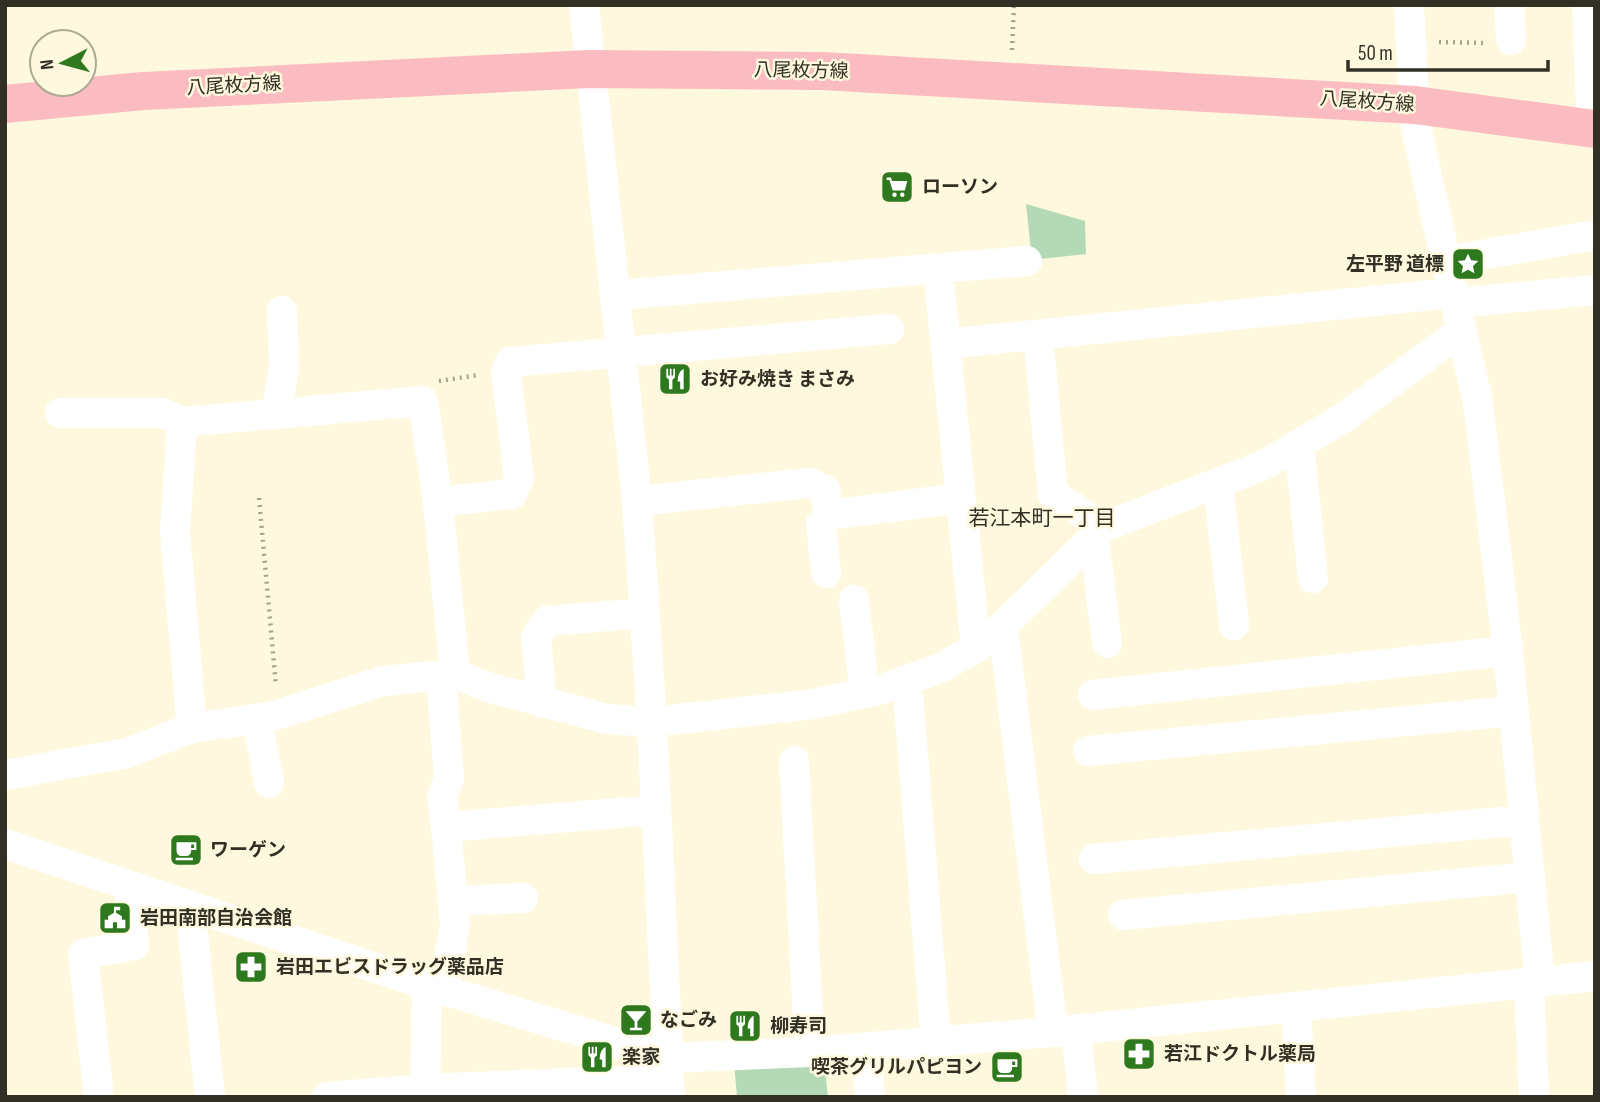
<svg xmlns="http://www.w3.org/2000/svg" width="1600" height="1102" viewBox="0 0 1600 1102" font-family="'Sofia Sans Condensed','Noto Sans JP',sans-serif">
<rect width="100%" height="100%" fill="#fef9de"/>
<path fill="#b4d9b6" d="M 1026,204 L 1085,221 L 1086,254 L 1032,260 Z
M 824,1061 L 828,1097 L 737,1097 L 734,1062 Z"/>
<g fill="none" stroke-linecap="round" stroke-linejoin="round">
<path stroke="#a6a28e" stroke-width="4.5" stroke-dasharray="2 5" stroke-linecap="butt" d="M 1439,42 L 1486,43
M 1012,50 L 1014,5
M 439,381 L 479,375
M 259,498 L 276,686"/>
<path stroke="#fff" stroke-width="30" d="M 584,5 L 637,501 L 652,722 L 670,1097
M 1409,5 L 1415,123 L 1478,403 L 1508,651 L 1540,983
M 1509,5 L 1511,40
M 1587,5 L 1592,128
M 1448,261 L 1595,235
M 938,269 L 976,648
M 618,295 L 1027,261
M 1455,303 L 1595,290
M 1038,335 L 1053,494 L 1104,527
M 945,344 L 1453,293
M 60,413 L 163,413 L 182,422
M 276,414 L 284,367 L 282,311
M 1299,444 L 1313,578
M 1218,483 L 1234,625
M 637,501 L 809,483 L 825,490 L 829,515 L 961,498
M 1094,537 L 1107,643
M 826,573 L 821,523 L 829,515
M 854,600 L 865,693
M 1003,626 L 1053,1032
M 455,674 L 438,502 L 512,494 L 519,479 L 506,372 L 510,362 L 889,329
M 441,676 L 449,778 L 442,797 L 446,827
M 907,680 L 936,1042
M 1093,695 L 1508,651
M 542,703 L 536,637 L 547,621 L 645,613
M 257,719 L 269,783
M 192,728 L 175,532 L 182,422 L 423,401 L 438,502
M 1088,751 L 1513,711
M 794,761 L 810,1052
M 5,775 L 127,753 L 192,728 L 270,717 L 383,681 L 455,674 L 488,687 L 607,719 L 652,722 L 814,704 L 882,689 L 940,668 L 976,648 L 1003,626 L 1104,527 L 1264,465 L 1346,416 L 1461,331
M 5,844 L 427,985 L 668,1058 L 810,1052 L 1053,1032 L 1595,976
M 1094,859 L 1524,820
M 453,901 L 523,898
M 190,906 L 210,1097
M 1123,915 L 1530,877
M 1529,985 L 1534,1097
M 443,991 L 455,925 L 446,827 L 656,810
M 1296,1008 L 1301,1097
M 1076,1029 L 1083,1097
M 866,1048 L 870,1097
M 98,1089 L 83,954 L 134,945 L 129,886
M 327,1097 L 425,1089 L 669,1079
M 425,1097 L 427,985"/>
<path stroke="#fbbcc1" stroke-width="38" d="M 5,104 L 143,91 L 589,69 L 822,71 L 1415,105 L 1595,129"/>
</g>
<defs>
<symbol id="supermarket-square" viewBox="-11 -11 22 22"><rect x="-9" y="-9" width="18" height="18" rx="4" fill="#2e781e" stroke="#fef9de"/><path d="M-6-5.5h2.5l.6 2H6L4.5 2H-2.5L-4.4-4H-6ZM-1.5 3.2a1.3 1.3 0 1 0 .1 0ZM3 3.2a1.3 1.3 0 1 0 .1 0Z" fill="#fff"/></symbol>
<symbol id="sight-square" viewBox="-11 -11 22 22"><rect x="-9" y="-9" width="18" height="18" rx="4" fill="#2e781e" stroke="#fef9de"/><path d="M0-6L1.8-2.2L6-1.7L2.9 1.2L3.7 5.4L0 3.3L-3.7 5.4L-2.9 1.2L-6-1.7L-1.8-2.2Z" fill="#fff"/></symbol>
<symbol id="restaurant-square" viewBox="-11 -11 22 22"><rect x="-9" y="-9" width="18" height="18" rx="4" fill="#2e781e" stroke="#fef9de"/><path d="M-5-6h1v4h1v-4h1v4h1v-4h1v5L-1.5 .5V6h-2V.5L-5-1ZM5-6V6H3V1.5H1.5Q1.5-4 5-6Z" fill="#fff"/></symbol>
<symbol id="cafe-square" viewBox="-11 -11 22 22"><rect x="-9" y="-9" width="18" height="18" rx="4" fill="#2e781e" stroke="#fef9de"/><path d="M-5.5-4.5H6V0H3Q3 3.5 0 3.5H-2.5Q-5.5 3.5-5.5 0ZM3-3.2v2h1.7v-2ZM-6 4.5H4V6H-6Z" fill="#fff"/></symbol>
<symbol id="civic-square" viewBox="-11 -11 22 22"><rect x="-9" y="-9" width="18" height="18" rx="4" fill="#2e781e" stroke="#fef9de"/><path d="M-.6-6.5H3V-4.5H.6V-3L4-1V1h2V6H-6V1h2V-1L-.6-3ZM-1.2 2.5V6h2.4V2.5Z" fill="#fff"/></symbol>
<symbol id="pharmacy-square" viewBox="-11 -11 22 22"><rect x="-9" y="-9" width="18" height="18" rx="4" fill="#2e781e" stroke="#fef9de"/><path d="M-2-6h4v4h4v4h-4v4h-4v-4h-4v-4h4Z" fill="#fff"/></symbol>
<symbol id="bar-square" viewBox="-11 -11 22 22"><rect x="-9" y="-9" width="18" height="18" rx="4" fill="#2e781e" stroke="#fef9de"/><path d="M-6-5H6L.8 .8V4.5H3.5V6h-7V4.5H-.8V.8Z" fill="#fff"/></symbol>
</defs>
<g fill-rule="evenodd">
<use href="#supermarket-square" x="878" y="168" width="38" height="38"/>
<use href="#sight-square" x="1449" y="245" width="38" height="38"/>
<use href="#restaurant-square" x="656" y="360" width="38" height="38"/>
<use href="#cafe-square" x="167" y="831" width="38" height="38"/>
<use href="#civic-square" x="96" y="899" width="38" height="38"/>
<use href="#pharmacy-square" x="232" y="948" width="38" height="38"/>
<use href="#bar-square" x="617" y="1001" width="38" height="38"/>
<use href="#restaurant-square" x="726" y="1007" width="38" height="38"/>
<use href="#pharmacy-square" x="1120" y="1035" width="38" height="38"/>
<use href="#restaurant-square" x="578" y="1038" width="38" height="38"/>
<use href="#cafe-square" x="988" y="1048" width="38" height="38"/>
</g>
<g text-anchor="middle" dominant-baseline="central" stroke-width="5" stroke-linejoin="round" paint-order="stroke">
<g font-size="19" fill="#323025" stroke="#fef9de">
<text transform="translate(801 71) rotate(1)">八尾枚方線</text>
<text transform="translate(234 86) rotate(-3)">八尾枚方線</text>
<text transform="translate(1367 102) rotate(4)">八尾枚方線</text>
</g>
<g font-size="19" font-weight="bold" fill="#323025" stroke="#fef9de" text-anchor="start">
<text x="922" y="187">ローソン</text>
<text x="1444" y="264" text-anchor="end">左平野 道標</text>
<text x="700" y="379">お好み焼き まさみ</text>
<text x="210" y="850">ワーゲン</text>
<text x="140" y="918">岩田南部自治会館</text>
<text x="276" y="967">岩田エビスドラッグ薬品店</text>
<text x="660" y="1020">なごみ</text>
<text x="770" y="1026">柳寿司</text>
<text x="1164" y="1054">若江ドクトル薬局</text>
<text x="622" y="1057">楽家</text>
<text x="982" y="1067" text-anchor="end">喫茶グリルパピヨン</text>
</g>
<g font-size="21" fill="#323025" stroke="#fef9de">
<text x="1042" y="518">若江本町一丁目</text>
</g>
</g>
<rect width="1600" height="1102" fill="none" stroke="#323025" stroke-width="14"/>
<g transform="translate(63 63) rotate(264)"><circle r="33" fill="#fef9de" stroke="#aca994" stroke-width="2"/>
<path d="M0-5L12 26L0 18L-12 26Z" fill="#2e781e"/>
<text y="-10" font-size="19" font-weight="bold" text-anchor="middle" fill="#323025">N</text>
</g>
<path d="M1348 60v10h200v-10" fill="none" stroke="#323025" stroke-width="3.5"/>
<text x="1358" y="60" font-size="21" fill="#323025" stroke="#fef9de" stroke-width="5" paint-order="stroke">50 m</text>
</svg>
